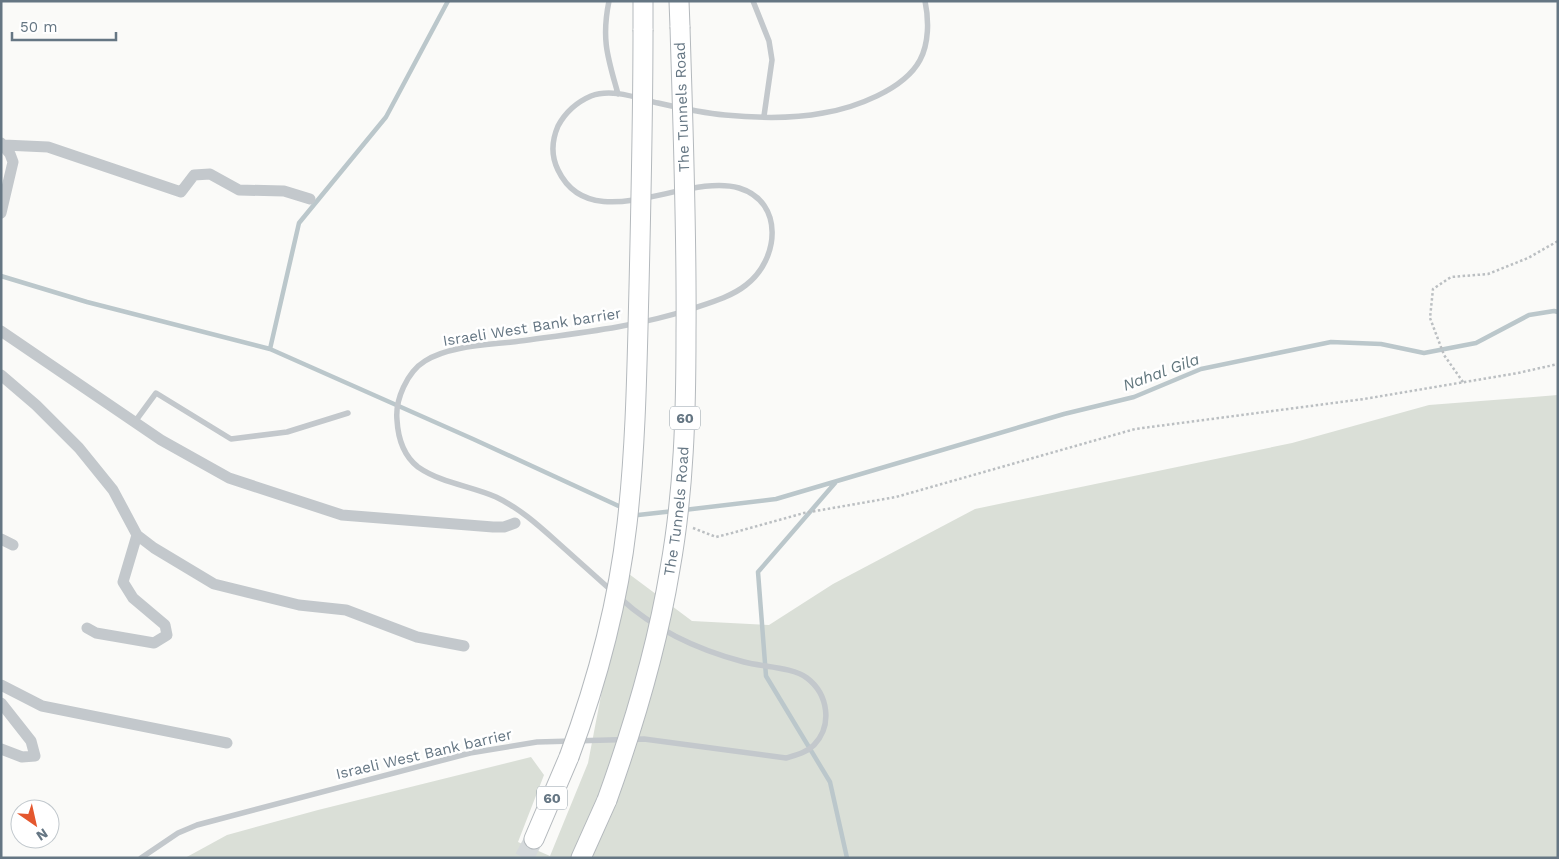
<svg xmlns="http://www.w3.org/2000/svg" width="1559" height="859" viewBox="0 0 1559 859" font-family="'Work Sans',sans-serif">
<rect width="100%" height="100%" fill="#fafaf8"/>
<path fill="#dadfd7" d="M 1558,395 L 1558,858 L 185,858 L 227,835 L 318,810 L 531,757 L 544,775 L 518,842 L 550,856 L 588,763 L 625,571 L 692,621 L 769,625 L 833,584 L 975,509 L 1292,443 L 1429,405 Z"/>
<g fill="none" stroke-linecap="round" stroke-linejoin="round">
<path stroke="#bbc7cb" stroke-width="4.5" d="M 1,276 L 87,302 L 270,349 L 473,439 L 623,508
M 270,349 L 299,223 L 386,117 L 448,1
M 835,483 L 758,572 L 766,676 L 830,782 L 847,858
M 684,510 L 776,499 L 1064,414 L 1134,397 L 1201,369 L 1331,342 L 1381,344 L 1424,353 L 1476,343 L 1529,315 L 1554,311 L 1558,312
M 632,513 L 638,515 L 674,511"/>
<path stroke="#d5d9db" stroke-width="19" stroke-dasharray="19 9" stroke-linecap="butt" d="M 524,858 L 534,839"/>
<defs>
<path id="trunk" d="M 679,1 L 680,27
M 643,30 L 643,1
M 534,839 L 569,757
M 581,858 L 607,800"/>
</defs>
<use href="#trunk" stroke="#b4b9bd" stroke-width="21"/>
<path stroke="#bbbfc2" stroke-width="2.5" stroke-dasharray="2.5 2.5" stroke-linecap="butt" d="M 1463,382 L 1444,355 L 1430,318 L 1433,289 L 1451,277 L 1488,274 L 1528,258 L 1558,241
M 693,528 L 716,537 L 732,533 L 804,513 L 896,497 L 1135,429 L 1364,399 L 1518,373 L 1558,364"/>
<path stroke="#c3c8cc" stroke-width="5.5" d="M 609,1 C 601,40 608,58 618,94
M 753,1 L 769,41 L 772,60 L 764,116
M 134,423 L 156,393 L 231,439 L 287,432 L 348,413
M 613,592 C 594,575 575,558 556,541 C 537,524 519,508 496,497 C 471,486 441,483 418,467 C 404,456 398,438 397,420 C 395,400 407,372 425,361 C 450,345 491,345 520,341 C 578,333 636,327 691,309 C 709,303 731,297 746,285 C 779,260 785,202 739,188 C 685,172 591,239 558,170 C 551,156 552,140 558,126 C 565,113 577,102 591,96 C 612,88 637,98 658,103 C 680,108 702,113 725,115 C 756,118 792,119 823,113 C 854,108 904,90 920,60 C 929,43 929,20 925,1
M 141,858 L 178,833 L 197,825 L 470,753 L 537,742 L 644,739 L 786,758 C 796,755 806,753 814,745 C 833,725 828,694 807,678 C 793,667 762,667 744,662 C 698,650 655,630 620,598"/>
<path stroke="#c3c8cc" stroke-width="11" d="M 1,143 L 10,154 L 13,162 L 1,213
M 4,145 L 48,147 L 181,192 L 194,175 L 210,174 L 239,190 L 284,191 L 310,199
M 1,331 L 161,440 L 229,478 L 342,515 L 493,527 L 504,527 L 515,523
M 1,375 L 36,405 L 79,448 L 113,490 L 137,535 L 154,548 L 214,584 L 299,605 L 346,610 L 417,637 L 464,646
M 1,539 L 13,545
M 87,628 L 96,633 L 154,643 L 167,635 L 165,625 L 133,598 L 123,582 L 137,535
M 1,685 L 42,706 L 227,743
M 1,703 L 31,741 L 35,756 L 22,757 L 1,749"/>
<use href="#trunk" stroke="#fff" stroke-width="19"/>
<defs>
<g id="trunk-bridge">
<path d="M 569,757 C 597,682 618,604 627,524 C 636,445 637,366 639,287 C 641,201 643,116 643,30"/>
<path id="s1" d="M 607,800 C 634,725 657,648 670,569 C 684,491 686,412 686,334 C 687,231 683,129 680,27"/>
</g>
</defs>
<use href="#trunk-bridge" stroke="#b4b9bd" stroke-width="21" stroke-linecap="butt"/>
<use href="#trunk-bridge" stroke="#fff" stroke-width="19"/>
</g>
<g text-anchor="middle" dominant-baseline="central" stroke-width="5" stroke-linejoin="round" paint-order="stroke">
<g fill="#fff" stroke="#939fa8" stroke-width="1">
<rect x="670" y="406.5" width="30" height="23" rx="4"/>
<rect x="537" y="786.5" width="30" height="23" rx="4"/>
</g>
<g font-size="14" font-weight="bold" fill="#657683">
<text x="685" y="418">60</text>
<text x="552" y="798">60</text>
</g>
<g font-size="15" fill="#657683" stroke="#fff">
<text transform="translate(682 107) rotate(-92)">The Tunnels Road</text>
<text transform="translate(532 327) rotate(-9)">Israeli West Bank barrier</text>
<text stroke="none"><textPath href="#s1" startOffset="298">The Tunnels Road</textPath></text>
<text transform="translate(424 754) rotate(-13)">Israeli West Bank barrier</text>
</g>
<g font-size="16" font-style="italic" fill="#60757c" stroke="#fff">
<text transform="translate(1161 372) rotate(-20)">Nahal Gila</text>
</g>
</g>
<rect width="1559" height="859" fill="none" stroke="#657683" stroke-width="5"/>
<g transform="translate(35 824) rotate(146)"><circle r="24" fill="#ffffff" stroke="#c1c8cd"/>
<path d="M0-4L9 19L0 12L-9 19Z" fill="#e4572e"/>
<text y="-8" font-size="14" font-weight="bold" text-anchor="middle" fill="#657683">N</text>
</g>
<path d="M12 32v8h104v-8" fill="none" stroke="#657683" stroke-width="2.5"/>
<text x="20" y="32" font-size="15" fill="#657683" stroke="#ffffff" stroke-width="4" paint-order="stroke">50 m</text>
</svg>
